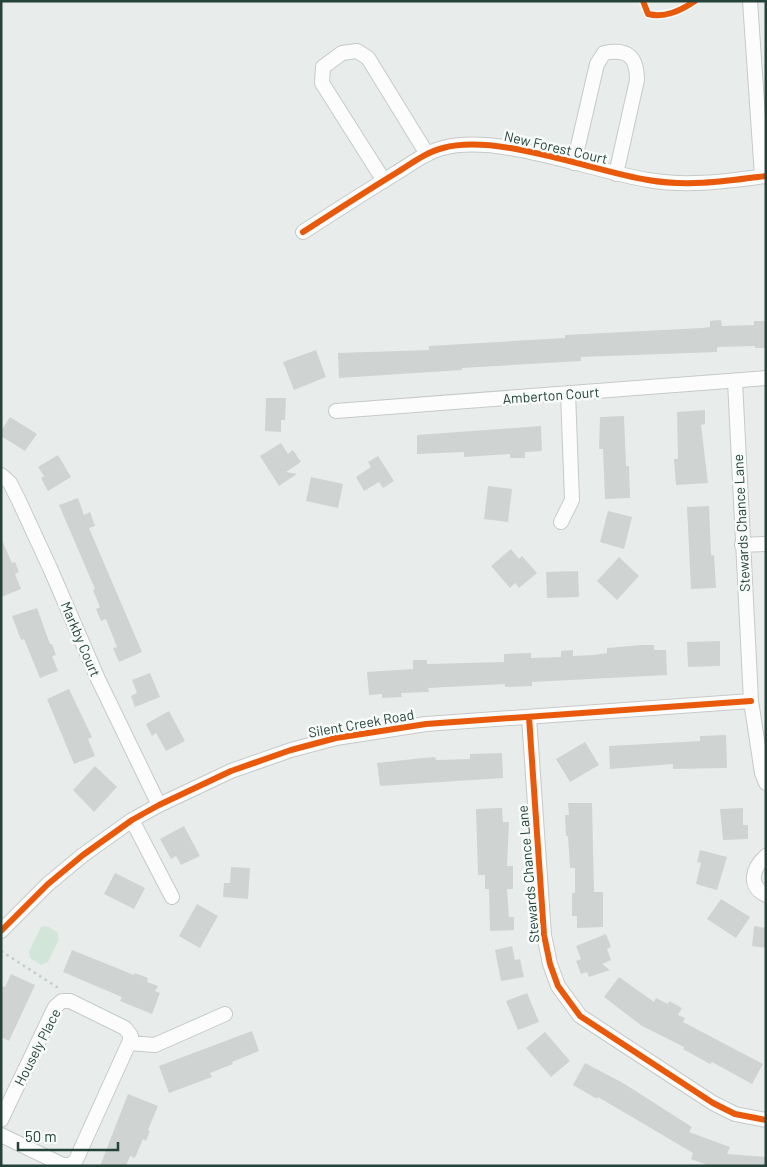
<svg xmlns="http://www.w3.org/2000/svg" width="767" height="1167" viewBox="0 0 767 1167" font-family="Barlow,sans-serif">
<rect width="100%" height="100%" fill="#e8edeb"/>
<path fill="#d1e6d8" d="M 47,926 L 57,932 L 59,939 L 48,962 L 41,965 L 30,958 L 29,952 L 41,927 Z"/>
<path fill="#cfd4d2" d="M 721,320 L 722,326 L 754,325 L 754,321 L 766,321 L 766,348 L 755,348 L 755,346 L 717,347 L 717,352 L 581,357 L 581,361 L 462,368 L 462,370 L 339,378 L 338,353 L 429,350 L 429,346 L 565,338 L 565,335 L 702,328 L 710,327 L 710,321 Z
M 316,350 L 326,377 L 294,390 L 283,362 Z
M 266,398 L 286,398 L 285,420 L 281,420 L 281,432 L 265,431 Z
M 705,410 L 705,424 L 701,425 L 708,483 L 676,485 L 674,459 L 678,459 L 677,412 Z
M 624,416 L 626,466 L 629,466 L 630,498 L 605,499 L 603,449 L 599,449 L 600,417 Z
M 10,417 L 37,434 L 25,451 L 1,436 L 1,431 Z
M 541,426 L 542,451 L 525,452 L 525,458 L 510,458 L 510,454 L 464,457 L 464,452 L 417,454 L 417,435 Z
M 281,443 L 288,454 L 293,450 L 301,462 L 286,472 L 297,474 L 279,486 L 260,456 Z
M 58,455 L 71,477 L 48,491 L 41,478 L 44,476 L 38,467 Z
M 378,456 L 394,481 L 383,488 L 379,482 L 364,491 L 356,477 L 371,467 L 368,462 Z
M 311,477 L 343,484 L 338,508 L 306,501 Z
M 488,486 L 512,489 L 508,522 L 484,519 Z
M 78,498 L 84,515 L 90,512 L 95,526 L 89,528 L 142,652 L 119,662 L 113,648 L 117,647 L 106,619 L 101,621 L 96,609 L 100,607 L 93,590 L 95,589 L 59,505 Z
M 709,506 L 711,555 L 714,555 L 716,588 L 691,589 L 687,507 Z
M 608,511 L 632,517 L 624,549 L 600,542 Z
M 1,538 L 12,563 L 15,562 L 19,572 L 15,574 L 21,589 L 1,597 Z
M 511,549 L 519,559 L 522,556 L 537,573 L 519,588 L 515,583 L 510,588 L 491,566 Z
M 619,557 L 639,576 L 617,600 L 597,581 Z
M 578,571 L 579,597 L 547,598 L 546,572 Z
M 37,608 L 50,644 L 52,644 L 56,655 L 52,656 L 58,671 L 40,678 L 24,639 L 21,640 L 12,616 Z
M 720,641 L 720,666 L 688,667 L 687,642 Z
M 641,645 L 654,645 L 654,650 L 666,650 L 667,675 L 532,682 L 532,686 L 505,687 L 505,684 L 428,688 L 429,692 L 401,693 L 402,697 L 382,698 L 382,694 L 369,695 L 367,672 L 413,669 L 413,660 L 427,660 L 427,664 L 504,662 L 504,654 L 531,653 L 531,658 L 561,657 L 561,651 L 573,650 L 573,656 L 594,655 L 607,653 L 607,648 Z
M 150,673 L 160,697 L 135,707 L 131,696 L 137,693 L 132,680 Z
M 69,689 L 92,737 L 88,739 L 95,756 L 74,764 L 47,699 Z
M 169,711 L 185,741 L 166,751 L 156,733 L 152,736 L 146,724 Z
M 726,735 L 727,768 L 673,769 L 673,764 L 610,769 L 609,746 L 700,741 L 700,736 Z
M 585,742 L 599,765 L 570,782 L 556,759 Z
M 502,753 L 503,778 L 380,786 L 377,763 L 423,758 L 435,757 L 436,760 L 470,759 L 470,754 Z
M 95,766 L 117,787 L 94,812 L 73,790 Z
M 568,803 L 592,803 L 594,892 L 603,892 L 603,927 L 577,928 L 577,916 L 572,916 L 572,893 L 575,893 L 575,868 L 570,868 L 568,836 L 566,836 L 565,815 L 569,815 Z
M 502,808 L 503,822 L 509,822 L 507,866 L 513,866 L 513,889 L 507,889 L 509,917 L 514,917 L 514,930 L 490,931 L 489,889 L 485,889 L 485,875 L 478,875 L 476,809 Z
M 743,808 L 743,825 L 748,825 L 748,839 L 723,840 L 720,809 Z
M 184,826 L 200,856 L 181,865 L 176,856 L 171,859 L 160,839 Z
M 700,850 L 727,857 L 717,890 L 696,884 L 701,863 L 697,862 Z
M 231,867 L 250,868 L 248,899 L 223,897 L 224,883 L 230,883 Z
M 115,873 L 145,888 L 134,909 L 104,894 Z
M 721,899 L 750,917 L 736,938 L 707,919 Z
M 197,904 L 218,916 L 200,948 L 179,936 Z
M 754,926 L 766,928 L 766,948 L 752,946 Z
M 606,934 L 611,947 L 607,949 L 611,960 L 602,964 L 610,970 L 589,977 L 587,972 L 581,974 L 576,961 L 581,959 L 576,946 Z
M 512,946 L 515,960 L 520,959 L 524,977 L 501,981 L 495,950 Z
M 72,950 L 134,975 L 135,973 L 148,978 L 147,982 L 158,986 L 155,991 L 160,993 L 152,1014 L 120,1001 L 122,997 L 63,972 Z
M 11,974 L 35,985 L 9,1041 L 1,1037 L 1,986 L 5,987 Z
M 619,977 L 654,1002 L 656,998 L 668,1004 L 669,1001 L 682,1008 L 678,1015 L 685,1018 L 683,1022 L 763,1064 L 752,1084 L 712,1062 L 710,1064 L 683,1049 L 684,1047 L 642,1026 L 604,997 Z
M 527,993 L 539,1022 L 518,1030 L 506,1001 Z
M 252,1031 L 259,1051 L 232,1062 L 233,1064 L 210,1073 L 212,1077 L 169,1093 L 159,1066 Z
M 545,1032 L 570,1061 L 551,1077 L 526,1048 Z
M 585,1063 L 623,1083 L 692,1127 L 689,1132 L 730,1147 L 727,1154 L 766,1157 L 766,1166 L 710,1166 L 691,1159 L 693,1153 L 598,1097 L 597,1099 L 573,1085 Z
M 128,1094 L 158,1106 L 148,1130 L 150,1131 L 146,1141 L 143,1139 L 135,1158 L 130,1156 L 126,1166 L 100,1166 Z"/>
<g fill="none" stroke-linecap="round" stroke-linejoin="round">
<defs>
<path id="minor" d="M 750,1 L 762,176
M 574,163 L 597,64 L 604,53 C 628,48 637,57 637,80 L 616,174
M 384,181 L 322,83 L 323,67 L 342,53 L 357,51 L 368,58 L 427,154
M 303,232 C 334,212 365,192 396,173 C 411,164 426,152 443,148 C 497,133 592,171 648,180 C 688,187 727,181 766,176
M 735,381 L 751,701 L 762,773 L 766,783
M 336,411 L 766,378
M 1,475 L 10,483 L 19,501 L 50,568 L 98,679 L 159,805
M 561,522 L 572,500 L 568,393
M 742,545 L 766,544
M 529,717 L 544,935 L 550,964 L 558,986 L 580,1016 L 713,1103 L 735,1114 L 766,1120
M 132,820 L 172,897
M 766,856 C 753,867 747,886 766,895
M 1,931 L 48,884 L 83,855 L 132,820 L 159,805 L 231,771 L 291,750 L 336,738 L 426,724 L 751,701
M 129,1043 L 155,1045 L 225,1014
M 1,1120 L 55,1007 L 62,1001 L 70,1001 L 125,1028 L 131,1036 L 129,1043 L 76,1160 L 71,1165 L 63,1165 L 1,1135"/>
</defs>
<use href="#minor" stroke="#c5cac8" stroke-width="16"/>
<path stroke="#c3ccca" stroke-width="2.5" stroke-dasharray="2.5 4" stroke-linecap="butt" d="M 1,951 L 60,989"/>
<use href="#minor" stroke="#fcfcfc" stroke-width="14"/>
<defs>
<path id="cycleway" d="M 643,1 L 648,14 C 665,18 680,11 695,1
M 303,232 C 334,212 365,192 396,173 C 411,164 426,152 443,148 C 497,133 592,171 648,180 C 688,187 727,181 766,176
M 529,717 L 544,935 L 550,964 L 558,986 L 580,1016 L 713,1103 L 735,1114 L 766,1120
M 1,931 L 48,884 L 83,855 L 132,820 L 159,805 L 231,771 L 291,750 L 336,738 L 426,724 L 751,701"/>
</defs>
<use href="#cycleway" stroke="#f7fbf9" stroke-width="9"/>
<use href="#cycleway" stroke="#e8590c" stroke-width="6"/>
</g>
<g text-anchor="middle" dominant-baseline="central" stroke-width="5" stroke-linejoin="round" paint-order="stroke">
<g font-size="14" fill="#24423a" stroke="#f7fbf9">
<text transform="translate(556 147) rotate(13)">New Forest Court</text>
<text transform="translate(551 395) rotate(-4)">Amberton Court</text>
<text transform="translate(741 523) rotate(-93)">Stewards Chance Lane</text>
<text transform="translate(81 639) rotate(67)">Markby Court</text>
<text transform="translate(361 723) rotate(-10)">Silent Creek Road</text>
<text transform="translate(528 874) rotate(-95)">Stewards Chance Lane</text>
<text transform="translate(37 1047) rotate(-63)">Housely Place</text>
</g>
</g>
<rect width="767" height="1167" fill="none" stroke="#24423a" stroke-width="5"/>
<path d="M18 1142v8h100v-8" fill="none" stroke="#24423a" stroke-width="2.5"/>
<text x="25" y="1142" font-size="15" fill="#24423a" stroke="#f7fbf9" stroke-width="4" paint-order="stroke">50 m</text>
</svg>
